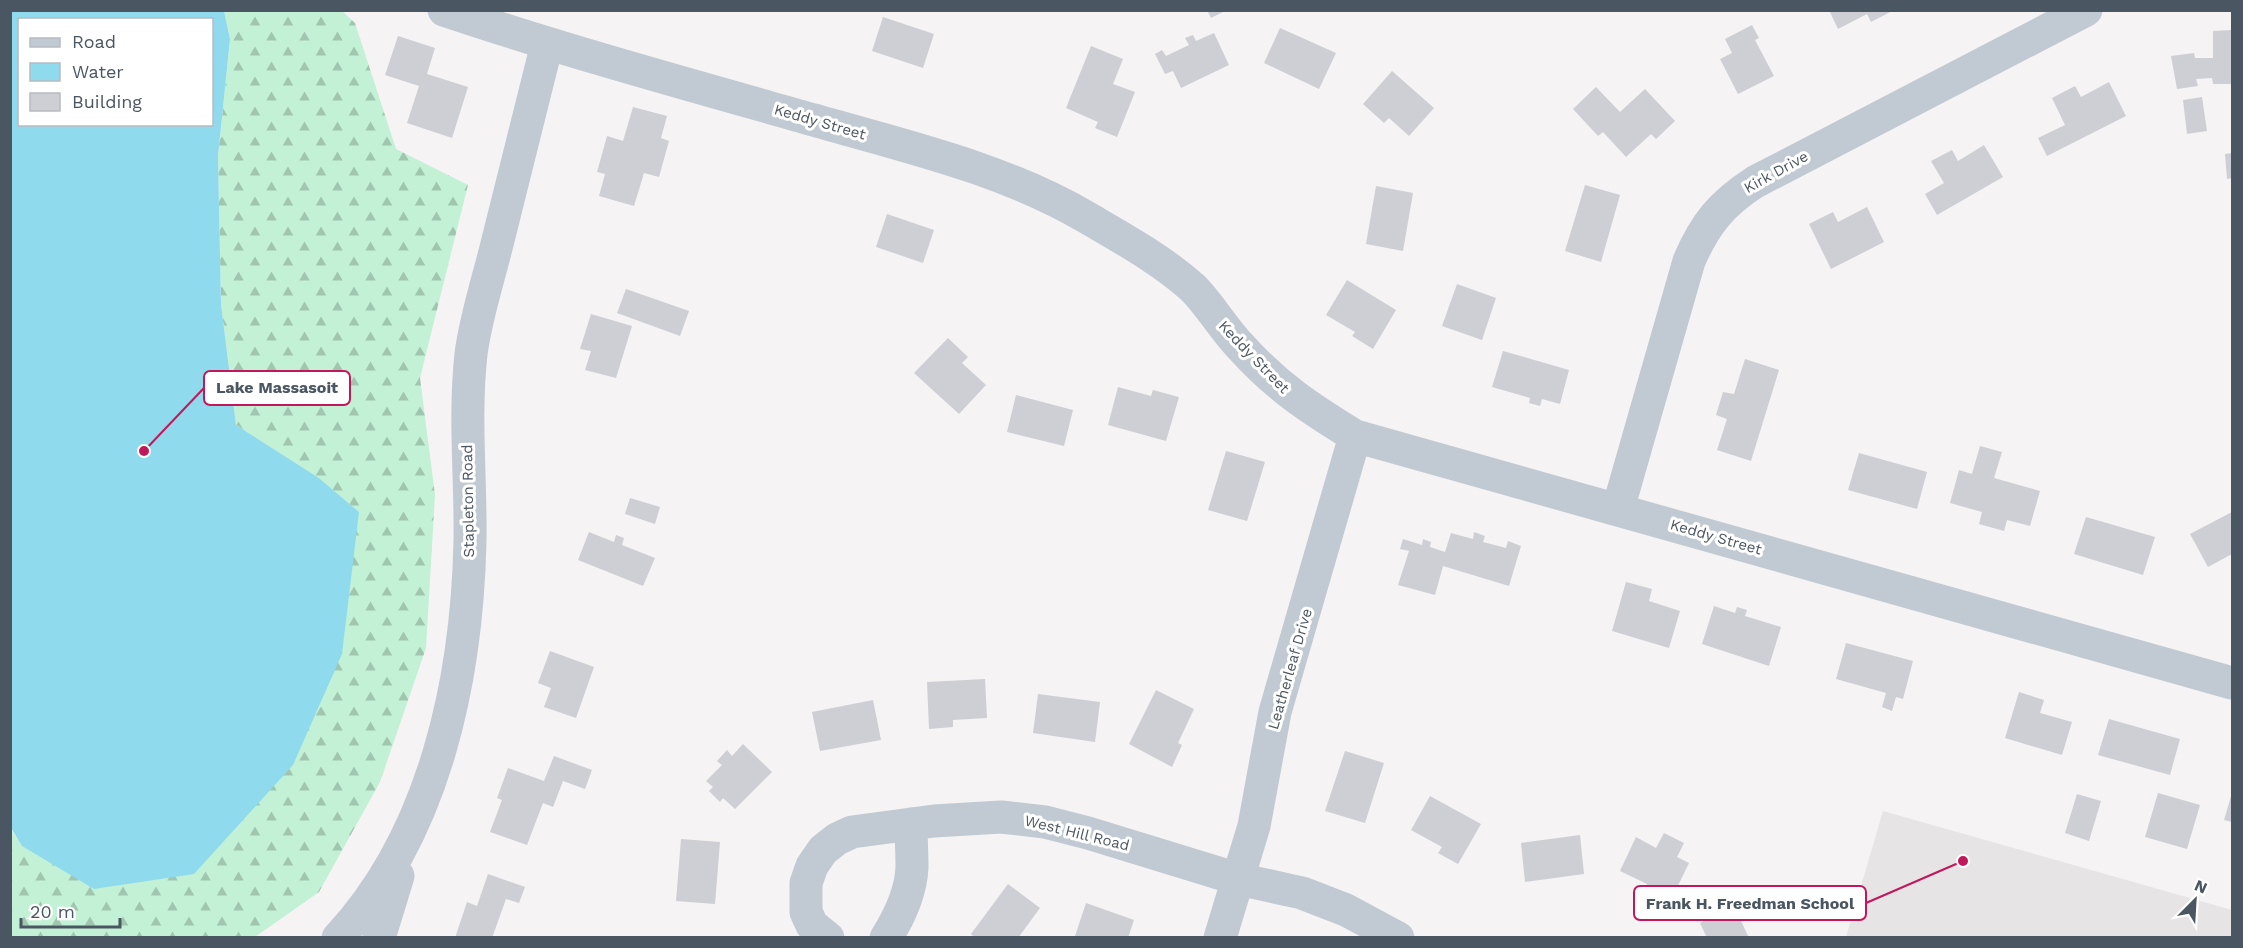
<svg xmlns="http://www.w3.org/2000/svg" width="2243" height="948" viewBox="0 0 2243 948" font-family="'Work Sans',sans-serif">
<defs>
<pattern id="forest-firs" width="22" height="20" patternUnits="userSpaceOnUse" patternTransform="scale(1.5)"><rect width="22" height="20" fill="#c3f1d5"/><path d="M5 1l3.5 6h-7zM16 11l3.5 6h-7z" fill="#a0c6b0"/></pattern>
</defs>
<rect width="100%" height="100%" fill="#f5f3f3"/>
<path fill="#e6e4e5" d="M 1883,811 L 2232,910 L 2232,937 L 1846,937 Z"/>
<path fill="url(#forest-firs)" d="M 224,11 L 342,11 L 355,23 L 396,149 L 468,185 L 420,378 L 435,495 L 426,648 L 380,782 L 319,892 L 255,937 L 11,937 L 10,828 L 22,846 L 359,512 L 319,478 L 236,425 L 221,304 L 218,156 L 230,39 Z"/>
<path fill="#90daee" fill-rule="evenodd" d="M 11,10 L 224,11 L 230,39 L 218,156 L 221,304 L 236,425 L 319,478 L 359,512 L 342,654 L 293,765 L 194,874 L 94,889 L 22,846 L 11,828 ZM 20,20 L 212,20 L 212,124 L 20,124 Z"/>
<path fill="#cdcfd5" d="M 1207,10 L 1227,10 L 1211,18 Z
M 1829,10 L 1894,10 L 1871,22 L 1867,14 L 1838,29 Z
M 883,17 L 934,34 L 923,68 L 872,51 Z
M 1752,25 L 1759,38 L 1755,40 L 1774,76 L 1738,94 L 1720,59 L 1732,53 L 1725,39 Z
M 1280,28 L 1336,53 L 1319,89 L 1264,63 Z
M 2232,30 L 2232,84 L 2213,84 L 2212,78 L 2196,79 L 2198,86 L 2177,89 L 2171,56 L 2194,53 L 2195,58 L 2213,58 L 2213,31 Z
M 1214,33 L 1229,65 L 1181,88 L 1173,71 L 1165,74 L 1155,54 L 1162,50 L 1166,56 L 1189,45 L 1185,38 L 1193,35 L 1196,41 Z
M 398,36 L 435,48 L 427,74 L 468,87 L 452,138 L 407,123 L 419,86 L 385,75 Z
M 1091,46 L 1123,59 L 1113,84 L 1135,92 L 1117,137 L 1095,128 L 1098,122 L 1066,108 Z
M 1392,71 L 1434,108 L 1409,136 L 1389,118 L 1384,123 L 1363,104 Z
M 2109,82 L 2126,116 L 2047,156 L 2038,138 L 2065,125 L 2052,98 L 2075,86 L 2081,97 Z
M 1596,87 L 1620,112 L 1645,89 L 1675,121 L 1656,139 L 1651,134 L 1626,157 L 1603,132 L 1598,136 L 1573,109 Z
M 2202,97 L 2207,131 L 2187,134 L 2183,100 Z
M 633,107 L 667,116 L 661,138 L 669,141 L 659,177 L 644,173 L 634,206 L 599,196 L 605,174 L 597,172 L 607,136 L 623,141 Z
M 1984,145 L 2003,177 L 1937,215 L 1925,194 L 1944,183 L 1931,161 L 1952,150 L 1958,161 Z
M 2232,153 L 2232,178 L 2227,179 L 2225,154 Z
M 1585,185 L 1620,195 L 1601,262 L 1565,251 Z
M 1376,186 L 1413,193 L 1403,251 L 1366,244 Z
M 1867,207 L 1884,242 L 1831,269 L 1809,224 L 1833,212 L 1838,222 Z
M 887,214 L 934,230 L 923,263 L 876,247 Z
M 1347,280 L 1396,310 L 1373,349 L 1352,336 L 1355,332 L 1326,315 Z
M 1457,284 L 1496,298 L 1482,340 L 1442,326 Z
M 626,289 L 689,311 L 680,336 L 617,313 Z
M 591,314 L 632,326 L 616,378 L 585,370 L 591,351 L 580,349 Z
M 948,338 L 968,357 L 962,363 L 986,385 L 959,414 L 914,373 Z
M 1503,351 L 1569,370 L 1560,404 L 1542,399 L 1540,406 L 1529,403 L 1530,398 L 1492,387 Z
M 1745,359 L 1779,370 L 1751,461 L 1717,450 L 1727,419 L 1716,415 L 1723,392 L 1734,394 Z
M 1118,387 L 1151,396 L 1153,390 L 1179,397 L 1166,441 L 1108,425 Z
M 1016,395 L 1073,410 L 1064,446 L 1007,432 Z
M 1980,446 L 2002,452 L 1994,478 L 2040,491 L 2030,526 L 2007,520 L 2004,531 L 1979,524 L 1982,512 L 1950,503 L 1959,470 L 1972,474 Z
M 1226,451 L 1265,462 L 1247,521 L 1208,510 Z
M 1859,453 L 1927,472 L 1917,509 L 1848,490 Z
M 630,498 L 660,507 L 655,524 L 625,514 Z
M 2232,512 L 2232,554 L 2208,567 L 2190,534 Z
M 2086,517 L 2155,537 L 2143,575 L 2074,554 Z
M 589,532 L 614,542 L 616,535 L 624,538 L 622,545 L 655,558 L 643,586 L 578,560 Z
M 1474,532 L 1485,536 L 1483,542 L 1506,548 L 1508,541 L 1521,546 L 1509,586 L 1443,566 L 1435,595 L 1398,585 L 1409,551 L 1400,549 L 1403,539 L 1422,545 L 1423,539 L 1431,542 L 1430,547 L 1445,552 L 1451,533 L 1473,539 Z
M 1626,582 L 1652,589 L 1649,601 L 1680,611 L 1669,648 L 1612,631 Z
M 1714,606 L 1735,613 L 1737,607 L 1747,610 L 1745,616 L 1781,627 L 1769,666 L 1702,644 Z
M 1846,643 L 1913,661 L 1903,699 L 1896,697 L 1892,711 L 1882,707 L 1886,693 L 1836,679 Z
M 550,651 L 594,667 L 576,718 L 544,707 L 551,688 L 538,683 Z
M 985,679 L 987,718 L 953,720 L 953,727 L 929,729 L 927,682 Z
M 1156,690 L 1194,709 L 1178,743 L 1182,745 L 1172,767 L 1129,744 Z
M 2019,692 L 2044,700 L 2040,713 L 2072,722 L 2062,755 L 2005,738 Z
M 1038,694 L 1100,702 L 1095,742 L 1033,733 Z
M 873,700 L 881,740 L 820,751 L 812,712 Z
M 2109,719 L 2180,739 L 2170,775 L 2098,755 Z
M 743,744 L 772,772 L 735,809 L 723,798 L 720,802 L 709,791 L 713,787 L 706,781 L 722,765 L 717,761 L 727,750 L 732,756 Z
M 1345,751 L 1384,763 L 1365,823 L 1325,811 Z
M 554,756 L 592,770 L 585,789 L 563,781 L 553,807 L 543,803 L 527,845 L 490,832 L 502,800 L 497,798 L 508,768 L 544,781 Z
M 2158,793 L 2200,805 L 2187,849 L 2145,837 Z
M 2232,793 L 2232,822 L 2224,820 Z
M 2077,794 L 2101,801 L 2089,841 L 2065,833 Z
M 1430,796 L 1481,824 L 1458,864 L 1438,853 L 1442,847 L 1411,830 Z
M 1664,833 L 1684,843 L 1677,857 L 1689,863 L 1668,906 L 1643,893 L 1647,884 L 1620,871 L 1636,837 L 1656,848 Z
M 1580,835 L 1584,874 L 1525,882 L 1521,843 Z
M 681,839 L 720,842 L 715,904 L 676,901 Z
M 488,874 L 525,887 L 519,903 L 506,899 L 492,938 L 455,938 L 467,902 L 477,906 Z
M 1008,884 L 1040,908 L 1018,938 L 975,938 L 971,934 Z
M 1086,903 L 1134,920 L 1128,938 L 1081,938 L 1075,936 Z
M 1734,906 L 1749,938 L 1707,938 L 1700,923 Z"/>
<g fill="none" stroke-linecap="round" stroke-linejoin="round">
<path stroke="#c1cad2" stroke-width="33" d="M 444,10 C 566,51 690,85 814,120 C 907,147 1002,168 1086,217 C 1122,238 1162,260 1193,288 C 1211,306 1224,330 1242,348 C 1277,387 1311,409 1355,436 L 2232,683
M 1618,509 L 1689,261 C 1705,224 1721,204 1755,182 L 2086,10
M 338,938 C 435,834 467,679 470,541 C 471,479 464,417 471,354 C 476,316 488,281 497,244 C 514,178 530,111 547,44
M 379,938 L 398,876
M 828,938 L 812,925 L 806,912 L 806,883 L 812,866 L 823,850 L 837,839 L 852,832 L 934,821 L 1001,817 L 1045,822 L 1088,833 L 1238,879 L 1302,893 L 1346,910 L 1398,938
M 886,938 C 900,916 911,892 912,867 C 912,853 911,838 911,824
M 1220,938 L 1254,826 L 1275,712 L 1355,436"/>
</g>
<g text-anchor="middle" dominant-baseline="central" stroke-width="6" stroke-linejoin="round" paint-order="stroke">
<g font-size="15" fill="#4a5661" stroke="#fff">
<text transform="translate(820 122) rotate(16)">Keddy Street</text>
<text transform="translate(1776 172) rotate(-29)">Kirk Drive</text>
<text transform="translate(1254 357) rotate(46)">Keddy Street</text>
<text transform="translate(468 501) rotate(-91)">Stapleton Road</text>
<text transform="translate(1716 537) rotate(16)">Keddy Street</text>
<text transform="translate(1290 669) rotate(-74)">Leatherleaf Drive</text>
<text transform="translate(1077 833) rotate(14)">West Hill Road</text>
</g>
</g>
<path fill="none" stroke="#c2185b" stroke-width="2" d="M144 451L204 388M1963 861L1866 903"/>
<g fill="#c2185b" stroke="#fff" stroke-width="2">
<circle cx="144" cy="451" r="6"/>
<circle cx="1963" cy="861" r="6"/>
</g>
<g fill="#fff" stroke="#c2185b" stroke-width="2">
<rect x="204" y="371" width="146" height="34" rx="6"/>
<rect x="1634" y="886" width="232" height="34" rx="6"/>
</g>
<g font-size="16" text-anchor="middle" font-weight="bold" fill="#4a5661">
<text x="277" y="393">Lake Massasoit</text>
<text x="1750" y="909">Frank H. Freedman School</text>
</g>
<rect width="2243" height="948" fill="none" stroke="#4a5661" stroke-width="24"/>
<rect x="18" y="18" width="195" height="108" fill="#ffffff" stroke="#b7bbc0" stroke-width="1.5"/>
<rect x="30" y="38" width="30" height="9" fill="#c1cad2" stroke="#b7bbc0" stroke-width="1.5"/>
<text x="72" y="48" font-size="18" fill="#4a5661">Road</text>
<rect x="30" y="63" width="30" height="18" fill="#90daee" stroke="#b7bbc0" stroke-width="1.5"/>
<text x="72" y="78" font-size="18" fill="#4a5661">Water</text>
<rect x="30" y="93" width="30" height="18" fill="#cdcfd5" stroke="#b7bbc0" stroke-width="1.5"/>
<text x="72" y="108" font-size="18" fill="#4a5661">Building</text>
<g transform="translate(2195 900) rotate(24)" stroke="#ffffff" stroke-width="4.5" paint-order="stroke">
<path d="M0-4.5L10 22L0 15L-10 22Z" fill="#4a5661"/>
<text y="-9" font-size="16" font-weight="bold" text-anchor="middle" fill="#4a5661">N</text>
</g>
<path d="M21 918v9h99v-9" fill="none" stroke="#4a5661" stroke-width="3"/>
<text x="30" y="918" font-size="18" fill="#4a5661" stroke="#ffffff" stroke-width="4.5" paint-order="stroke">20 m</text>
</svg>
